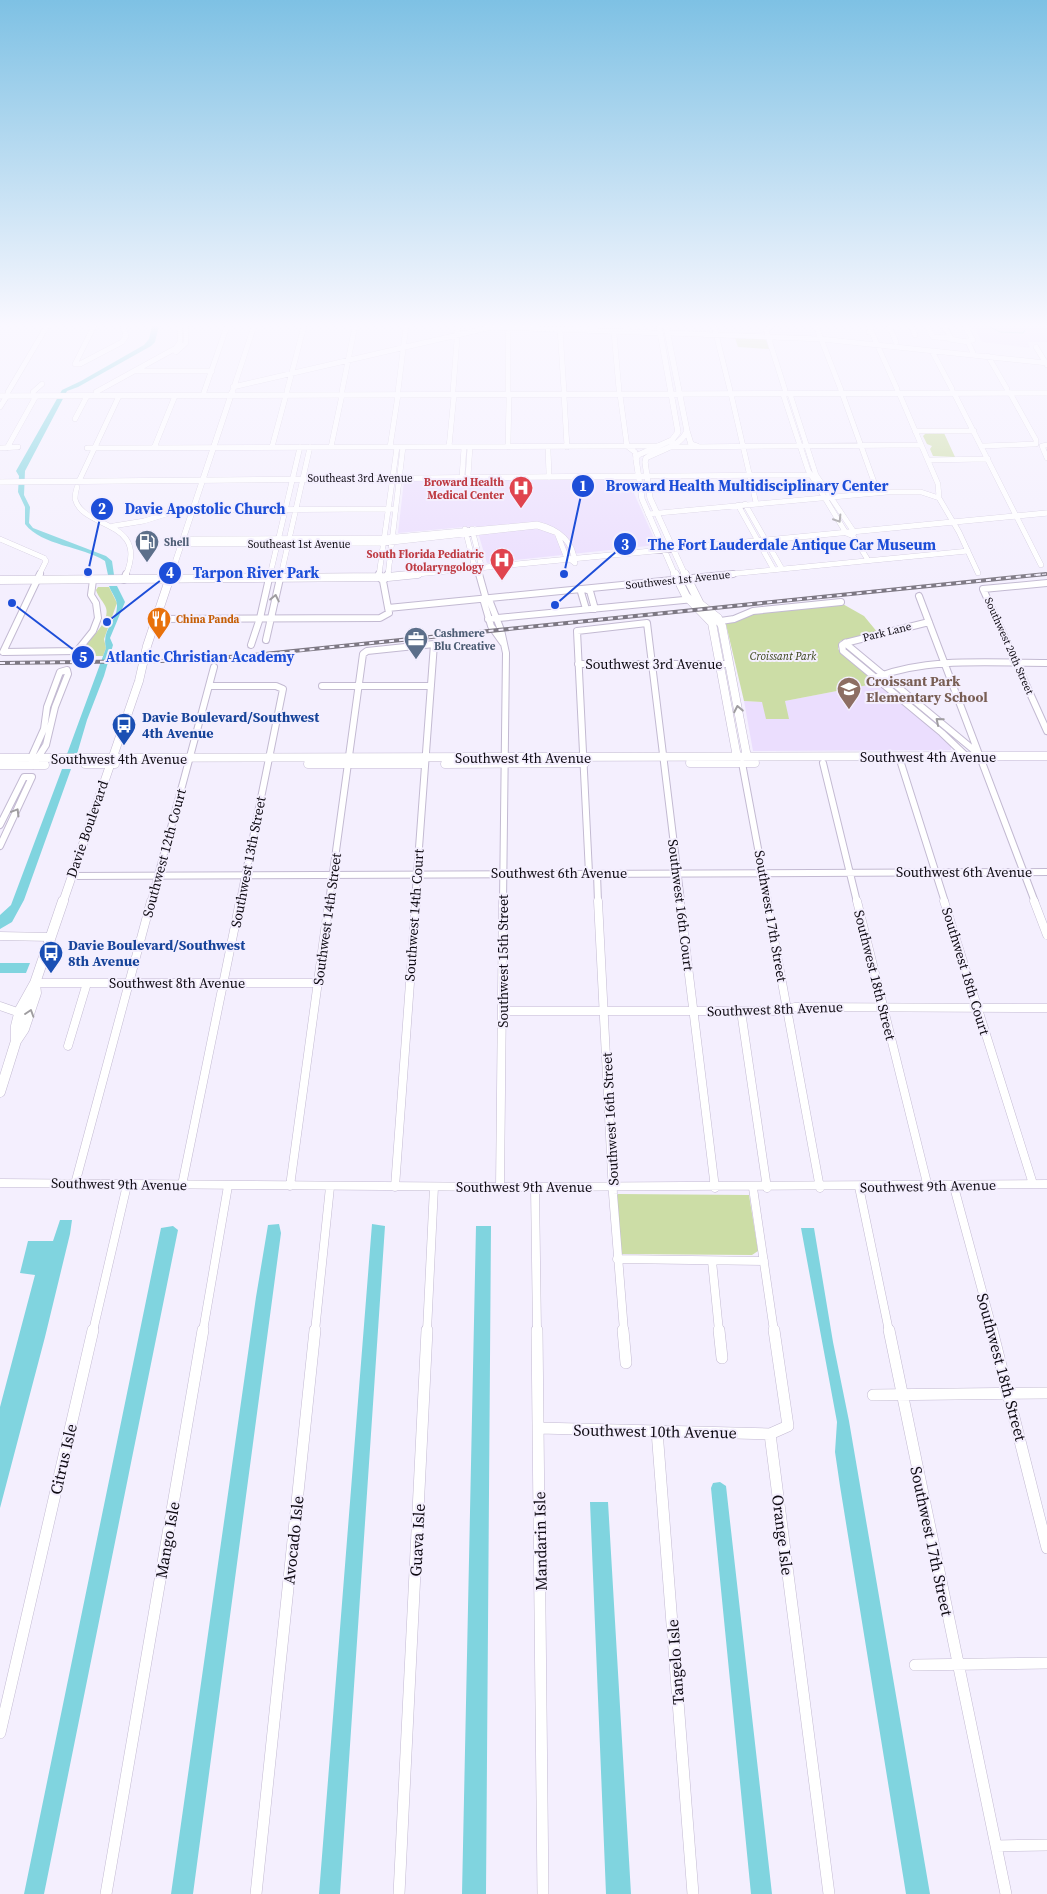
<svg xmlns="http://www.w3.org/2000/svg" width="1047" height="1894" viewBox="0 0 1047 1894" font-family="'Source Serif 4',serif">
<rect width="100%" height="100%" fill="#f4effe"/>
<path fill="#ebdefe" d="M 973,326 L 1047,326 L 1047,342 L 1028,342 L 1030,348 L 982,342 Z
M 556,479 L 630,480 L 633,491 L 657,545 L 487,563 L 476,526 L 398,533 L 404,481 Z
M 869,677 L 873,677 L 951,746 L 951,750 L 753,751 L 744,701 L 762,702 L 788,719 L 785,701 L 868,685 Z"/>
<path fill="#ccdda6" d="M 735,338 L 766,339 L 769,349 L 738,347 Z
M 926,433 L 944,433 L 955,457 L 933,456 L 930,449 L 932,446 L 927,444 L 923,436 Z
M 98,587 L 109,587 L 117,603 L 104,639 L 106,648 L 103,656 L 76,656 C 83,644 111,624 106,608 C 104,602 98,597 96,590 Z
M 841,603 L 864,616 L 878,633 L 840,641 L 838,649 L 869,677 L 868,685 L 785,701 L 789,719 L 766,719 L 762,702 L 744,701 L 726,624 L 753,614 Z
M 618,1194 L 749,1195 L 758,1251 L 752,1255 L 621,1254 L 616,1197 Z"/>
<path fill="#80d4df" d="M 152,326 L 159,326 L 155,342 L 151,346 L 78,387 L 67,391 L 25,471 L 24,495 L 30,507 L 29,523 L 33,528 L 106,556 L 112,561 L 114,575 L 108,575 L 105,561 C 82,546 42,546 25,524 L 25,507 L 18,492 L 19,476 L 16,471 L 62,390 L 81,381 L 144,345 L 149,339 Z
M 109,586 L 117,586 L 125,602 L 110,638 L 113,645 L 104,676 L 87,720 L 77,754 L 67,754 L 106,648 C 101,629 118,621 117,605 C 117,599 111,592 109,586 Z
M 62,769 L 71,769 L 24,900 L 12,922 L 0,929 L 0,915 L 11,905 Z
M 0,963 L 30,963 L 26,973 L 0,973 Z
M 60,1220 L 72,1220 L 70,1234 L 45,1337 L 0,1508 L 0,1407 L 35,1275 L 20,1273 L 28,1241 L 53,1241 Z
M 279,1224 L 281,1233 L 193,1894 L 171,1894 L 256,1297 L 268,1225 Z
M 372,1224 L 385,1226 L 340,1894 L 319,1894 Z
M 173,1226 L 178,1230 L 44,1894 L 24,1894 L 161,1228 Z
M 476,1226 L 491,1226 L 486,1894 L 462,1894 Z
M 801,1228 L 814,1228 L 833,1342 L 849,1421 L 930,1894 L 906,1894 L 840,1486 L 835,1452 L 837,1422 Z
M 720,1482 L 726,1486 L 772,1894 L 751,1894 L 711,1488 L 713,1483 Z
M 590,1502 L 608,1502 L 631,1894 L 606,1894 Z"/>
<g fill="none" stroke-linecap="round" stroke-linejoin="round">
<path stroke="#80d4df" stroke-width="1" d="M 988,326 L 1000,332 L 1023,333 L 1025,330"/>
<defs>
<path id="minor-far3" d="M 94,326 L 75,364 L 80,364 L 122,342 L 126,336 L 123,326
M 508,326 L 508,391
M 714,326 L 730,390
M 772,326 L 766,330 L 785,390
M 816,326 L 841,390
M 869,326 L 871,330 L 869,332 L 872,333 L 897,389
M 889,326 L 896,342
M 911,326 L 915,335
M 927,326 L 933,337 L 951,338 L 944,326
M 965,326 L 973,340 L 966,341
M 560,329 L 564,391
M 614,333 L 619,390
M 668,333 L 821,339 L 1047,363
M 949,339 L 968,342 L 974,355
M 1036,347 L 1047,365
M 932,351 L 952,389
M 176,352 L 186,343 L 186,326
M 988,356 L 1007,389
M 134,371 L 212,371
M 233,387 L 492,327 L 660,333
M 233,390 L 254,326
M 287,391 L 304,326
M 342,391 L 355,326
M 398,391 L 406,326
M 453,391 L 458,326
M 8,392 L 47,326
M 33,392 L 42,384
M 96,392 L 176,348 L 180,342 L 180,326
M 204,392 L 227,326
M 842,393 L 878,493
M 899,393 L 938,484 L 939,498 L 959,532 L 978,573
M 954,393 L 1041,565
M 731,394 L 756,503
M 783,394 L 808,470 L 846,533 L 853,536 L 868,560
M 790,394 L 816,475 L 854,532 L 853,536
M 564,395 L 567,447
M 620,395 L 627,446 L 635,452 L 636,459
M 0,407 L 7,396
M 75,419 L 87,396
M 915,431 L 974,431
M 1047,445 L 1042,446 L 1047,458
M 981,446 L 1036,444 L 1036,440 L 1010,393
M 272,447 L 286,395
M 331,447 L 342,395
M 390,447 L 398,395
M 449,447 L 454,395
M 508,447 L 509,395
M 548,447 L 549,477
M 671,447 L 921,445
M 0,448 L 18,447
M 7,448 L 36,396
M 87,448 L 659,446
M 154,448 L 175,396
M 928,460 L 988,459
M 647,476 L 815,475
M 462,477 L 464,447
M 468,477 L 470,447
M 79,481 L 119,396
M 77,487 C 76,490 75,496 75,499 C 83,530 149,519 126,575
M 745,504 L 782,569
M 738,505 L 774,570
M 648,514 L 888,492 L 921,492 L 939,498
M 113,526 L 144,521 L 179,510 L 395,509
M 465,529 L 474,565 L 479,568
M 472,529 L 481,565 L 480,575
M 0,539 L 44,558 L 46,561 L 39,575
M 181,544 L 384,543 L 537,526 L 557,533 L 566,556 L 575,563 C 573,540 558,529 537,524 L 384,538 L 183,539
M 270,575 L 300,447
M 281,575 L 310,447
M 379,575 L 397,447
M 388,575 L 403,447
M 721,575 L 968,551"/>
<path id="minor-far2" d="M 40,574 L 3,652 L 77,651 L 93,631 L 98,618 L 96,603 L 91,595 L 93,580
M 479,574 L 486,599 L 490,602 L 501,630 L 506,653 L 503,902
M 124,580 L 126,574
M 384,580 L 388,574
M 1047,583 L 983,589 L 1047,731
M 919,596 L 1035,902
M 486,599 L 484,602 L 491,626 L 503,643
M 388,608 L 733,574
M 586,609 L 581,592 L 584,589 L 590,591 L 595,609
M 156,619 L 380,618 L 389,613 L 383,581 L 379,577 L 379,574
M 488,619 L 694,599
M 714,622 L 734,619 L 753,611 L 841,602
M 266,640 L 281,574
M 845,643 L 842,645 L 843,651 L 942,733 L 966,756
M 845,643 L 975,751
M 845,643 L 929,622
M 251,645 L 260,618 L 270,574
M 578,664 L 726,664
M 67,670 L 68,674 L 55,707 L 46,745 L 33,765 L 31,758 L 44,729 L 47,707 L 60,672 Z
M 877,677 C 931,657 990,663 1047,663
M 209,686 L 276,686 L 283,689 L 240,902
M 322,686 L 431,686
M 899,757 L 945,902
M 742,763 L 768,902
M 823,763 L 857,902
M 0,825 L 24,777 L 32,777 L 0,846
M 589,873 L 577,631 L 647,623 L 681,902
M 597,874 L 598,902
M 71,876 L 1047,872
M 151,902 L 214,667
M 329,902 L 363,654 L 367,651 L 434,644 L 415,902"/>
<path id="minor-far1" d="M 598,901 L 613,1194 L 624,1331
M 680,901 L 715,1188
M 767,901 L 820,1188
M 857,901 L 928,1187
M 944,901 L 1033,1184
M 1034,901 L 1047,935
M 0,936 L 50,937
M 35,983 L 318,983
M 0,1006 L 20,1013
M 503,1011 L 779,1011 L 795,1007 L 1047,1008
M 741,1011 L 767,1188
M 68,1046 L 87,983
M 0,1183 L 524,1187 L 1047,1184
M 75,1184 L 151,901
M 182,1185 L 240,901
M 290,1186 L 329,901
M 395,1187 L 416,901
M 500,1187 L 503,901
M 535,1187 L 537,1331
M 859,1187 L 889,1331
M 954,1187 L 993,1331
M 753,1188 L 774,1331
M 617,1259 L 764,1261
M 712,1261 L 719,1331
M 93,1331 L 127,1185
M 203,1331 L 228,1186
M 315,1331 L 330,1187
M 427,1331 L 434,1187"/>
<path id="minor" d="M 537,1330 L 543,1894
M 623,1330 L 626,1363
M 719,1330 L 722,1358
M 774,1330 L 788,1426 L 770,1434 L 829,1894
M 889,1330 L 1006,1894
M 992,1330 L 1047,1548
M 873,1395 L 1047,1393
M 539,1428 L 770,1434
M 657,1431 L 693,1894
M 915,1665 L 1047,1663
M 0,1733 L 93,1330
M 996,1846 L 1047,1845
M 106,1894 L 203,1330
M 256,1894 L 315,1330
M 399,1894 L 427,1330"/>
<path id="major-far2" d="M 659,326 L 678,432 L 672,440 L 638,455 L 636,459 L 642,499 L 675,575
M 666,326 L 687,431 C 679,448 661,449 646,458 L 645,462 L 650,498 L 685,575
M 0,396 L 1047,393
M 687,431 L 691,444 L 697,446
M 0,482 L 647,476
M 171,575 L 232,392
M 405,575 L 1047,513"/>
<path id="major-far1" d="M 675,574 L 686,596 L 712,623 L 737,757 L 740,761
M 685,574 L 700,604 L 718,618 L 722,626 L 747,757 L 743,761
M 0,580 L 388,577 L 418,574
M 0,758 L 1047,756
M 690,763 L 755,763
M 85,764 L 115,764
M 308,764 L 422,764
M 445,764 L 585,763
M 0,765 L 45,765
M 63,902 L 139,681 L 147,646 L 171,574"/>
<path id="major" d="M 16,1041 L 16,1026 L 20,1010 L 35,983 L 63,901
M 0,1092 L 16,1041 L 24,1029 L 36,993 L 35,983"/>
</defs>
<use href="#minor-far3" stroke="#c3bad2" stroke-width="5.5"/>
<use href="#minor-far2" stroke="#c3bad2" stroke-width="8"/>
<use href="#minor-far1" stroke="#c3bad2" stroke-width="9"/>
<use href="#minor" stroke="#c3bad2" stroke-width="12"/>
<use href="#major-far2" stroke="#c3bad2" stroke-width="6"/>
<use href="#major-far1" stroke="#c3bad2" stroke-width="9"/>
<use href="#major" stroke="#c3bad2" stroke-width="11"/>
<use href="#minor-far3" stroke="#fff" stroke-width="5"/>
<use href="#minor-far2" stroke="#fff" stroke-width="6"/>
<use href="#minor-far1" stroke="#fff" stroke-width="8"/>
<use href="#minor" stroke="#fff" stroke-width="11"/>
<use href="#major-far2" stroke="#fff" stroke-width="5.5"/>
<use href="#major-far1" stroke="#fff" stroke-width="8"/>
<use href="#major" stroke="#fff" stroke-width="10"/>
<defs>
<path id="rail-far1" d="M 1034,575 L 1047,574"/>
<path id="rail" d="M 0,663 L 161,661 L 245,656 L 1046,574"/>
</defs>
<use href="#rail-far1" stroke="#7d7883" stroke-width="2.5"/>
<use href="#rail" stroke="#7d7883" stroke-width="4"/>
<use href="#rail-far1" stroke="#f4effe" stroke-width="1" stroke-dasharray="4" stroke-linecap="butt"/>
<use href="#rail" stroke="#f4effe" stroke-width="2" stroke-dasharray="5" stroke-linecap="butt"/>
</g>
<defs><path id="oneway-chevron" d="M-2-3.5L2.5 0L-2 3.5" fill="none" stroke-width="1.6" stroke-linecap="round" stroke-linejoin="round" transform="scale(1.25)"/></defs>
<g stroke="#9f9da0">
<use href="#oneway-chevron" transform="translate(838 519) rotate(58)"/>
<use href="#oneway-chevron" transform="translate(275 598) rotate(-78)"/>
<use href="#oneway-chevron" transform="translate(738 709) rotate(-101)"/>
<use href="#oneway-chevron" transform="translate(939 721) rotate(-140)"/>
<use href="#oneway-chevron" transform="translate(16 812) rotate(-59)"/>
<use href="#oneway-chevron" transform="translate(30 1013) rotate(-72)"/>
</g>
<linearGradient id="sky" x2="0" y2="1"><stop stop-color="#7ec1e4"/><stop offset="0.55" stop-color="#faf8ff"/><stop offset="1" stop-color="#faf8ff" stop-opacity="0"/></linearGradient>
<rect width="1047" height="591" fill="url(#sky)"/>
<defs>
<symbol id="hospital-pin" viewBox="-11 -11 22 30"><path d="M0 17L-7.5 6A9.5 9.5 0 1 1 7.5 6Z" fill="#e0444e" stroke="#f4effe"/><path d="M-5-5h3v3.5h4V-5h3V5h-3V1.5h-4V5h-3Z" fill="#fff"/></symbol>
<symbol id="fuel-pin" viewBox="-11 -11 22 30"><path d="M0 17L-7.5 6A9.5 9.5 0 1 1 7.5 6Z" fill="#5c6f8a" stroke="#f4effe"/><path d="M-5.5-6h7V0h2V4h1.3V-2.5L3-4.5l.8-.8L6-3V5H2.5V1h-1V6h-7ZM-4.2-4.7v3.2H.2V-4.7Z" fill="#fff"/></symbol>
<symbol id="restaurant-pin" viewBox="-11 -11 22 30"><path d="M0 17L-7.5 6A9.5 9.5 0 1 1 7.5 6Z" fill="#e8710a" stroke="#f4effe"/><path d="M-5-6h1v4h1v-4h1v4h1v-4h1v5L-1.5 .5V6h-2V.5L-5-1ZM5-6V6H3V1.5H1.5Q1.5-4 5-6Z" fill="#fff"/></symbol>
<symbol id="office-pin" viewBox="-11 -11 22 30"><path d="M0 17L-7.5 6A9.5 9.5 0 1 1 7.5 6Z" fill="#5c6f8a" stroke="#f4effe"/><path d="M-6-3h4V-5.5h4V-3h4V5H-6ZM-1-4.5V-3h2v-1.5ZM-6 0V1H6V0Z" fill="#fff"/></symbol>
<symbol id="school-pin" viewBox="-11 -11 22 30"><path d="M0 17L-7.5 6A9.5 9.5 0 1 1 7.5 6Z" fill="#8d6e63" stroke="#f4effe"/><path d="M0-5L7-2L0 1L-7-2ZM-4 1L0 2.5L4 1V4Q0 6-4 4Z" fill="#fff"/></symbol>
<symbol id="bus-pin" viewBox="-11 -11 22 30"><path d="M0 17L-7.5 6A9.5 9.5 0 1 1 7.5 6Z" fill="#1a4fb4" stroke="#f4effe"/><path d="M-5-6H5V4H4V6H2V4H-2V6H-4V4H-5ZM-3.5-4V0h7V-4ZM-3.5 1.2v1.5H-2V1.2ZM2 1.2v1.5H3.5V1.2Z" fill="#fff"/></symbol>
</defs>
<g fill-rule="evenodd">
<use href="#hospital-pin" x="507" y="474" width="28" height="38"/>
<use href="#fuel-pin" x="133" y="528" width="28" height="38"/>
<use href="#hospital-pin" x="488" y="546" width="28" height="38"/>
<use href="#restaurant-pin" x="145" y="605" width="28" height="38"/>
<use href="#office-pin" x="402" y="625" width="28" height="38"/>
<use href="#school-pin" x="835" y="675" width="28" height="38"/>
<use href="#bus-pin" x="110" y="711" width="28" height="38"/>
<use href="#bus-pin" x="37" y="939" width="28" height="38"/>
</g>
<g text-anchor="middle" dominant-baseline="central" stroke-width="4" stroke-linejoin="round" paint-order="stroke">
<g font-size="11" fill="#0e0a12" stroke="#f4effe">
<text x="360" y="478">Southeast 3rd Avenue</text>
<text x="299" y="544">Southeast 1st Avenue</text>
<text transform="translate(678 580) rotate(-6)">Southwest 1st Avenue</text>
<text transform="translate(887 632) rotate(-14)">Park Lane</text>
<text transform="translate(1009 646) rotate(66)">Southwest 20th Street</text>
</g>
<g font-size="11" font-weight="bold" fill="#be3a42" stroke="#f4effe" text-anchor="end">
<text x="504" y="482">Broward Health<tspan x="504" dy="13">Medical Center</tspan></text>
<text x="484" y="554">South Florida Pediatric<tspan x="484" dy="13">Otolaryngology</tspan></text>
</g>
<g font-size="11" font-weight="bold" fill="#4e5e75" stroke="#f4effe" text-anchor="start">
<text x="164" y="542">Shell</text>
<text x="434" y="633">Cashmere<tspan x="434" dy="13">Blu Creative</tspan></text>
</g>
<g font-size="11" font-weight="bold" fill="#c56008" stroke="#f4effe" text-anchor="start">
<text x="176" y="619">China Panda</text>
</g>
<g font-size="11" font-style="italic" fill="#333e11" stroke="#f4effe">
<text x="783" y="656">Croissant Park</text>
</g>
<g font-size="14" fill="#0e0a12" stroke="#f4effe">
<text x="654" y="664">Southwest 3rd Avenue</text>
<text x="928" y="757">Southwest 4th Avenue</text>
<text x="523" y="758">Southwest 4th Avenue</text>
<text x="119" y="759">Southwest 4th Avenue</text>
<text transform="translate(87 829) rotate(-71)">Davie Boulevard</text>
<text transform="translate(164 853) rotate(-75)">Southwest 12th Court</text>
<text transform="translate(248 862) rotate(-79)">Southwest 13th Street</text>
<text x="964" y="872">Southwest 6th Avenue</text>
<text x="559" y="873">Southwest 6th Avenue</text>
<text transform="translate(681 905) rotate(83)">Southwest 16th Court</text>
<text transform="translate(414 915) rotate(-86)">Southwest 14th Court</text>
<text transform="translate(771 916) rotate(80)">Southwest 17th Street</text>
<text transform="translate(327 919) rotate(-82)">Southwest 14th Street</text>
<text transform="translate(503 961) rotate(-90)">Southwest 15th Street</text>
<text transform="translate(966 971) rotate(73)">Southwest 18th Court</text>
<text transform="translate(875 975) rotate(76)">Southwest 18th Street</text>
<text x="177" y="983">Southwest 8th Avenue</text>
<text transform="translate(775 1009) rotate(-2)">Southwest 8th Avenue</text>
<text transform="translate(610 1119) rotate(-93)">Southwest 16th Street</text>
<text transform="translate(119 1184) rotate(1)">Southwest 9th Avenue</text>
<text transform="translate(928 1186) rotate(-1)">Southwest 9th Avenue</text>
<text x="524" y="1187">Southwest 9th Avenue</text>
</g>
<g font-size="14" font-weight="bold" fill="#785e54" stroke="#f4effe" text-anchor="start">
<text x="866" y="681">Croissant Park<tspan x="866" dy="16">Elementary School</tspan></text>
</g>
<g font-size="14" font-weight="bold" fill="#164399" stroke="#f4effe" text-anchor="start">
<text x="142" y="717">Davie Boulevard/Southwest<tspan x="142" dy="16">4th Avenue</tspan></text>
<text x="68" y="945">Davie Boulevard/Southwest<tspan x="68" dy="16">8th Avenue</tspan></text>
</g>
<g font-size="16" fill="#0e0a12" stroke="#f4effe">
<text transform="translate(1002 1367) rotate(75)">Southwest 18th Street</text>
<text transform="translate(655 1431) rotate(1)">Southwest 10th Avenue</text>
<text transform="translate(63 1459) rotate(-77)">Citrus Isle</text>
<text transform="translate(783 1535) rotate(83)">Orange Isle</text>
<text transform="translate(167 1540) rotate(-80)">Mango Isle</text>
<text transform="translate(293 1540) rotate(-84)">Avocado Isle</text>
<text transform="translate(417 1540) rotate(-87)">Guava Isle</text>
<text transform="translate(540 1541) rotate(-91)">Mandarin Isle</text>
<text transform="translate(932 1541) rotate(78)">Southwest 17th Street</text>
<text transform="translate(675 1662) rotate(-94)">Tangelo Isle</text>
</g>
</g>
<path fill="none" stroke="#1d4ed8" stroke-width="2" d="M564 574L583 486M88 572L102 509M555 605L625 544M107 622L170 573M12 603L83 657"/>
<g fill="#1d4ed8" stroke="#f4effe" stroke-width="2">
<circle cx="564" cy="574" r="5"/>
<circle cx="88" cy="572" r="5"/>
<circle cx="555" cy="605" r="5"/>
<circle cx="107" cy="622" r="5"/>
<circle cx="12" cy="603" r="5"/>
<circle cx="583" cy="486" r="12"/>
<circle cx="102" cy="509" r="12"/>
<circle cx="625" cy="544" r="12"/>
<circle cx="170" cy="573" r="12"/>
<circle cx="83" cy="657" r="12"/>
</g>
<g font-size="15" text-anchor="middle" font-weight="bold" fill="#fff">
<text x="583" y="491">1</text>
<text x="102" y="514">2</text>
<text x="625" y="550">3</text>
<text x="170" y="578">4</text>
<text x="83" y="662">5</text>
</g>
<g font-size="15" text-anchor="middle" font-weight="bold" fill="#1d4ed8" stroke="#f4effe" stroke-width="4" stroke-linejoin="round" paint-order="stroke">
<text x="747" y="491">Broward Health Multidisciplinary Center</text>
<text x="205" y="514">Davie Apostolic Church</text>
<text x="792" y="550">The Fort Lauderdale Antique Car Museum</text>
<text x="256" y="578">Tarpon River Park</text>
<text x="200" y="662">Atlantic Christian Academy</text>
</g>
</svg>
